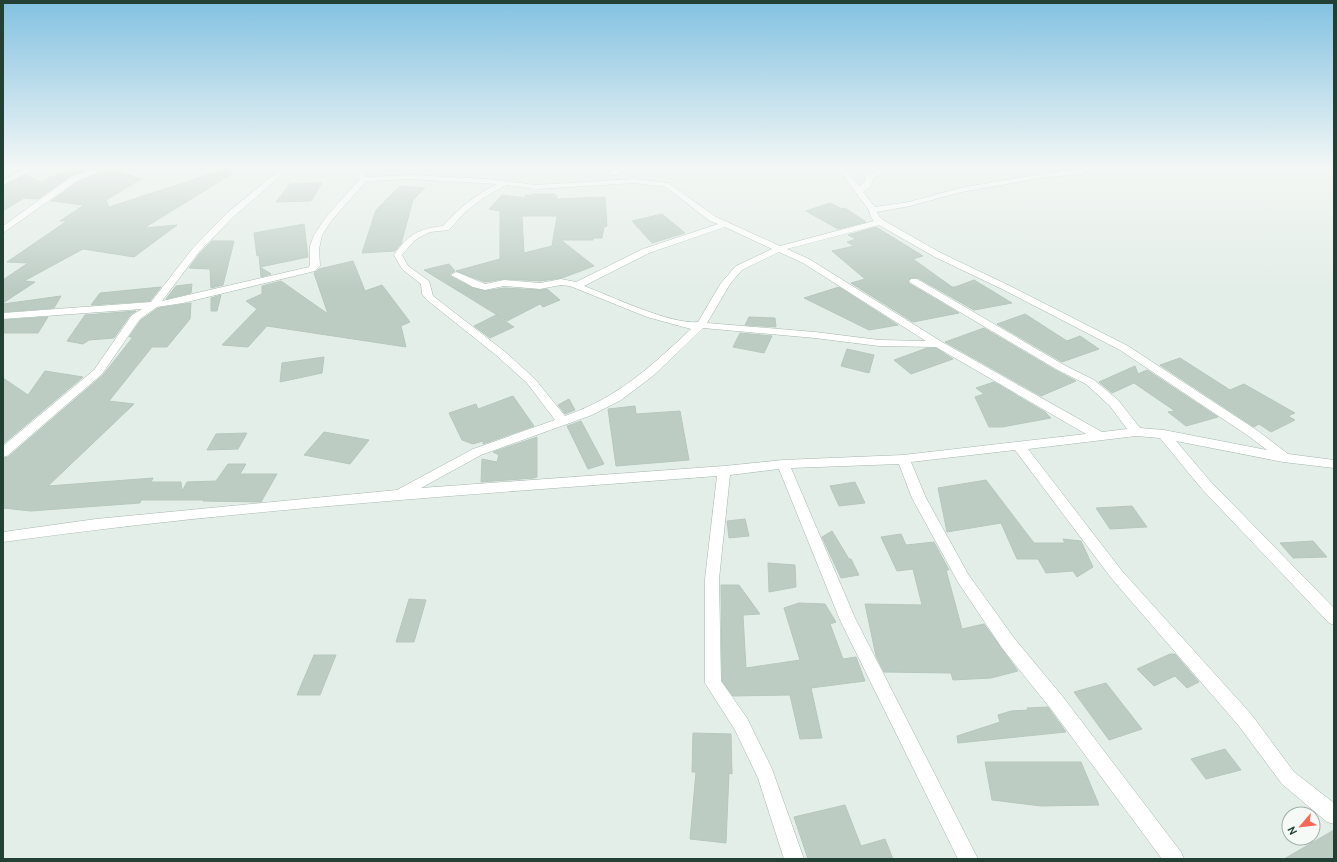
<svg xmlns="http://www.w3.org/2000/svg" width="1337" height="862" viewBox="0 0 1337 862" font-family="Cabin,sans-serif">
<rect width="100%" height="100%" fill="#e4eee8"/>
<path fill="#bcccc3" stroke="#b6c8be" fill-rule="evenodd" d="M 82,167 L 93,168 L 70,176 L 38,199 L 24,198 L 3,211 L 3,186 L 25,175 L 41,182 L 53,176 Z
M 229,168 L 232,174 L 144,228 L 177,225 L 134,257 L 83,249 L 24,281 L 35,282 L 3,303 L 3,280 L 28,263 L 7,262 L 67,221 L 60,221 L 84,205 L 51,201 L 78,182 L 103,171 L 105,172 L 113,169 L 141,179 L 106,200 L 109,207 Z
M 322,183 L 311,201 L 276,202 L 290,184 Z
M 400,186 L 425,188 L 413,200 L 401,244 L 395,251 L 362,253 L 376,210 Z
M 533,194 L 555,194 L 554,196 L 557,196 L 556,199 L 605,197 L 607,226 L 604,227 L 602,238 L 593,238 L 593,240 L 561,240 L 594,266 L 562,278 L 540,281 L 504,279 L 485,282 L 456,271 L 500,259 L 500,211 L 489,209 L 502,195 L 525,198 L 525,195 L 533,195 ZM 522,216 L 557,216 L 552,246 L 524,253 Z
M 830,203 L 842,209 L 845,208 L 866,222 L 838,229 L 806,211 Z
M 662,214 L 685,233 L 652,243 L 632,221 Z
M 304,224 L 308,257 L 260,267 L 271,274 L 261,277 L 259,255 L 257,256 L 254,233 Z
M 876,227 L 923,256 L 913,259 L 952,287 L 955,287 L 974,280 L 1012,303 L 974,310 L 918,278 L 911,278 L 908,281 L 910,284 L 959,313 L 913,322 L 851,283 L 865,279 L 832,251 L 854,246 L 847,242 L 856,239 L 848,235 Z
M 212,241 L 234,241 L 223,285 L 211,288 L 210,269 L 189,268 L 200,253 Z
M 353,261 L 365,291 L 382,285 L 410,322 L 401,326 L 406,347 L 267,326 L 248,347 L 222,345 L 257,309 L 246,301 L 262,294 L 262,286 L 281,281 L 328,314 L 314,273 L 319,269 Z
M 449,264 L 455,271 L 450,274 L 450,276 L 473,288 L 485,291 L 504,288 L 540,290 L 547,289 L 560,300 L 543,307 L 540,304 L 507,321 L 424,270 Z
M 192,284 L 191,293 L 166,299 L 176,286 Z
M 161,287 L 150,301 L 91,305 L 100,293 Z
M 839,287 L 898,325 L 869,330 L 804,298 Z
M 221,295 L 217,311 L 211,311 L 211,298 Z
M 61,296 L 54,308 L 3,312 L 3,304 Z
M 191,303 L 190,319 L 167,347 L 152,347 L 109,401 L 134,404 L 48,486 L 153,478 L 151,482 L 181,482 L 182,491 L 187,482 L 216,481 L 228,464 L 246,464 L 240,474 L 277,474 L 261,502 L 203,501 L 204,500 L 141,500 L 140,503 L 31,511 L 3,508 L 3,458 L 8,457 L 103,375 L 133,337 L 129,337 L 141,320 L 158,308 Z
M 136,311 L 131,314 L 114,338 L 89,340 L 83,344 L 67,341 L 85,315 Z
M 1025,314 L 1067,341 L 1080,336 L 1099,349 L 1062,362 L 997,324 Z
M 496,315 L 514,327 L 490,338 L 474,326 Z
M 48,317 L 38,333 L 3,333 L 3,320 Z
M 749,317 L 775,318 L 776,327 L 745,325 Z
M 984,328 L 1055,370 L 1076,381 L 1041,396 L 945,342 Z
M 740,333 L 772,336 L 764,353 L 733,347 Z
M 927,348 L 936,348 L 953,359 L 911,374 L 894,360 Z
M 847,349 L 874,355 L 869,373 L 841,366 Z
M 324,357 L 322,373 L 280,382 L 282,363 Z
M 1180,358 L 1230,390 L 1244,384 L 1295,413 L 1288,416 L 1295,420 L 1271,432 L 1259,424 L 1254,427 L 1160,365 Z
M 1135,366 L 1138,374 L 1147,370 L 1218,417 L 1186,426 L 1168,412 L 1175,411 L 1134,383 L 1112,393 L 1099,382 Z
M 45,371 L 83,377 L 3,444 L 3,378 L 28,395 Z
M 994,382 L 1045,412 L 1051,418 L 1002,427 L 989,427 L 975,397 L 984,394 L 976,388 Z
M 513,396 L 534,426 L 483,444 L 483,441 L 473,444 L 462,440 L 449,413 L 476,404 L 478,409 Z
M 569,399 L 575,410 L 565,414 L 558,405 Z
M 635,406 L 636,414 L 680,411 L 689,460 L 616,466 L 608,409 Z
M 581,421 L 604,464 L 588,469 L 567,426 Z
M 324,432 L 369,440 L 350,464 L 304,455 Z
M 247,433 L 238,449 L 207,450 L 216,434 Z
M 537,437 L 537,477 L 534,478 L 481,482 L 482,459 L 497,462 L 499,455 L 493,452 Z
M 986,480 L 1034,543 L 1065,543 L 1063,539 L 1081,541 L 1093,567 L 1077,577 L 1073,571 L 1046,573 L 1038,559 L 1017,559 L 1001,523 L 947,532 L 938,488 Z
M 855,482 L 865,503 L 839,506 L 830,486 Z
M 1132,506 L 1147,527 L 1110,529 L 1096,508 Z
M 745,519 L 749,536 L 729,538 L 727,521 Z
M 832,531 L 849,559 L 851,559 L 859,575 L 841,578 L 822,537 Z
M 901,534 L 906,545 L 934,542 L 949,570 L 946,570 L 962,629 L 984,624 L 1018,671 L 991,678 L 953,680 L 951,673 L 884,672 L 876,656 L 865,604 L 922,605 L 913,569 L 897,571 L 881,537 Z
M 1313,541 L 1327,557 L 1293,558 L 1280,543 Z
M 768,563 L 795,565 L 796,587 L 769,592 Z
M 721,585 L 739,585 L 760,614 L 743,615 L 746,668 L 800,660 L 784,608 L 799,603 L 825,604 L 836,622 L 830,624 L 843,659 L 856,657 L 865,681 L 811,688 L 822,738 L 800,739 L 790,695 L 733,696 L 722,681 Z
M 409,599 L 426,600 L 414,642 L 396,642 Z
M 1170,654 L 1175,654 L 1199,682 L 1187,688 L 1175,676 L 1154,686 L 1137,669 Z
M 314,655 L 336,655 L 320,695 L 297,695 Z
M 1106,683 L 1142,729 L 1109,740 L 1074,692 Z
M 1048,707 L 1066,732 L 958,743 L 957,736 L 1000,722 L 998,715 L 1011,711 L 1028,710 L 1027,708 Z
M 693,733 L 731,734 L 732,774 L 729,773 L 726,843 L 690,839 L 696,772 L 692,772 Z
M 1225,749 L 1241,770 L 1206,779 L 1191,759 Z
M 985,762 L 1081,762 L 1099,805 L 1041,806 L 992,800 Z
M 845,805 L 861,846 L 885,839 L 893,859 L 808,859 L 794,817 Z
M 1334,830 L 1334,859 L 1284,859 Z"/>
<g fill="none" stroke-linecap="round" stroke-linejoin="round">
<defs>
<path id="minor" d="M 29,167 L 38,167 L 3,185 L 3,180 Z
M 99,167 L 109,167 L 77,181 L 3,233 L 3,226 L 71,177 Z
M 283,167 L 291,167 L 233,217 L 199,252 L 162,301 L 309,267 L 310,265 L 310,246 L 314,235 L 326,217 L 360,179 L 358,174 L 339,167 L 350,167 L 364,171 L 367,177 L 411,175 L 488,179 L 536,185 L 634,179 L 668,183 L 716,217 L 780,246 L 874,221 L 871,217 L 869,210 L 837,167 L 844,167 L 859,186 L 864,183 L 866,176 L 883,167 L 892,167 L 873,179 L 871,186 L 863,192 L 875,207 L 909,202 L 960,188 L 1041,174 L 1035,167 L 1042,167 L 1048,173 L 1097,167 L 1082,174 L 1046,177 L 961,192 L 910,206 L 877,212 L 879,216 L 883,220 L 941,253 L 1008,285 L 1128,346 L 1258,431 L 1288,454 L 1334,460 L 1334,468 L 1283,462 L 1176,441 L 1211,482 L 1334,608 L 1334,625 L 1329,623 L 1201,488 L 1160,438 L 1136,436 L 1028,449 L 1122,571 L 1251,714 L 1294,772 L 1334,803 L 1334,824 L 1327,822 L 1282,784 L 1239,726 L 1112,579 L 1015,450 L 911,462 L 926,498 L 968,574 L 1014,638 L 1063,697 L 1181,852 L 1184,859 L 1162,859 L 1051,709 L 1002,648 L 958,582 L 912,498 L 899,464 L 791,468 L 855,618 L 978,859 L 958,859 L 840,620 L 779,469 L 730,475 L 719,579 L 721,681 L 747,718 L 772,769 L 804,859 L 784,859 L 758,778 L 735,730 L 705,683 L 705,579 L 717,476 C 479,494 240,509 3,542 L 3,532 L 96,519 L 397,490 L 473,449 L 555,420 L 527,383 L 496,355 L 427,300 L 422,294 L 421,284 L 402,269 L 394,255 C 409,234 418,229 443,226 C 459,208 475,195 497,184 L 411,179 L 366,181 L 332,220 L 322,235 L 319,249 L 320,266 L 315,271 L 183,303 L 157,307 L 140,319 L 102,374 L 7,456 L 3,457 L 3,446 L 94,370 L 132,315 L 142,309 L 3,319 L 3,313 L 151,302 L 193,248 L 227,213 ZM 634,183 L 666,187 L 710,221 L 718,224 L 643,249 L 576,282 L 561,279 L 540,283 L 504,280 L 485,284 L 459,273 L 456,272 L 451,275 L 473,287 L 485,290 L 504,286 L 540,289 L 561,285 L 570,286 L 647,317 L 691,329 C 649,368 619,397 565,416 L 535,379 L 504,351 L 433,296 L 429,281 L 408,266 L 402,255 L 414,241 L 420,237 L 430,232 L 449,230 L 464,213 L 483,198 L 506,185 L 536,189 ZM 879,225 L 935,257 L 1002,289 L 1120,350 L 1250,437 L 1267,450 L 1164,430 L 1140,428 L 1118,400 L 1094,380 L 1064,365 L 917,279 L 911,279 L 909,281 L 911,283 L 1056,369 L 1086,384 L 1110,406 L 1127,429 L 1102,432 L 942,342 L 809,259 L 787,249 ZM 725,227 L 772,249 L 736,266 L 721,283 L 698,322 C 671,325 611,296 584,286 L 649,253 ZM 779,252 L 803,263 L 926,341 L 879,340 L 815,332 L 707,323 L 730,284 L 742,270 ZM 703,328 L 815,338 L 879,346 L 936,347 L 1086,434 L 903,455 L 783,460 L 724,466 L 421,488 L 481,455 L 592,415 L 621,400 L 654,375 Z
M 619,167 L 628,167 L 616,175 L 610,175 L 610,171 Z"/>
</defs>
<use href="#minor" stroke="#a6b7ae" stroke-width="1"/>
<use href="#minor" fill="#fff" fill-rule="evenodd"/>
</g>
<linearGradient id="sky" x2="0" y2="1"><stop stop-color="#82c1e1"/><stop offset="0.58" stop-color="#f3f7f5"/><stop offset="1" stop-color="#f3f7f5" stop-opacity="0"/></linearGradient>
<rect width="1337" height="288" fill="url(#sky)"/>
<rect width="1337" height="862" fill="none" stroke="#224134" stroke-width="8"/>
<g transform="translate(1301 826) rotate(242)"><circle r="19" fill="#f5faf7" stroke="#a1b0a9"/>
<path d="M0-3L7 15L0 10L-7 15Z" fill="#f96756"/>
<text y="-6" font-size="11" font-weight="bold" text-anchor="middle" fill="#224134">N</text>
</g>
</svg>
